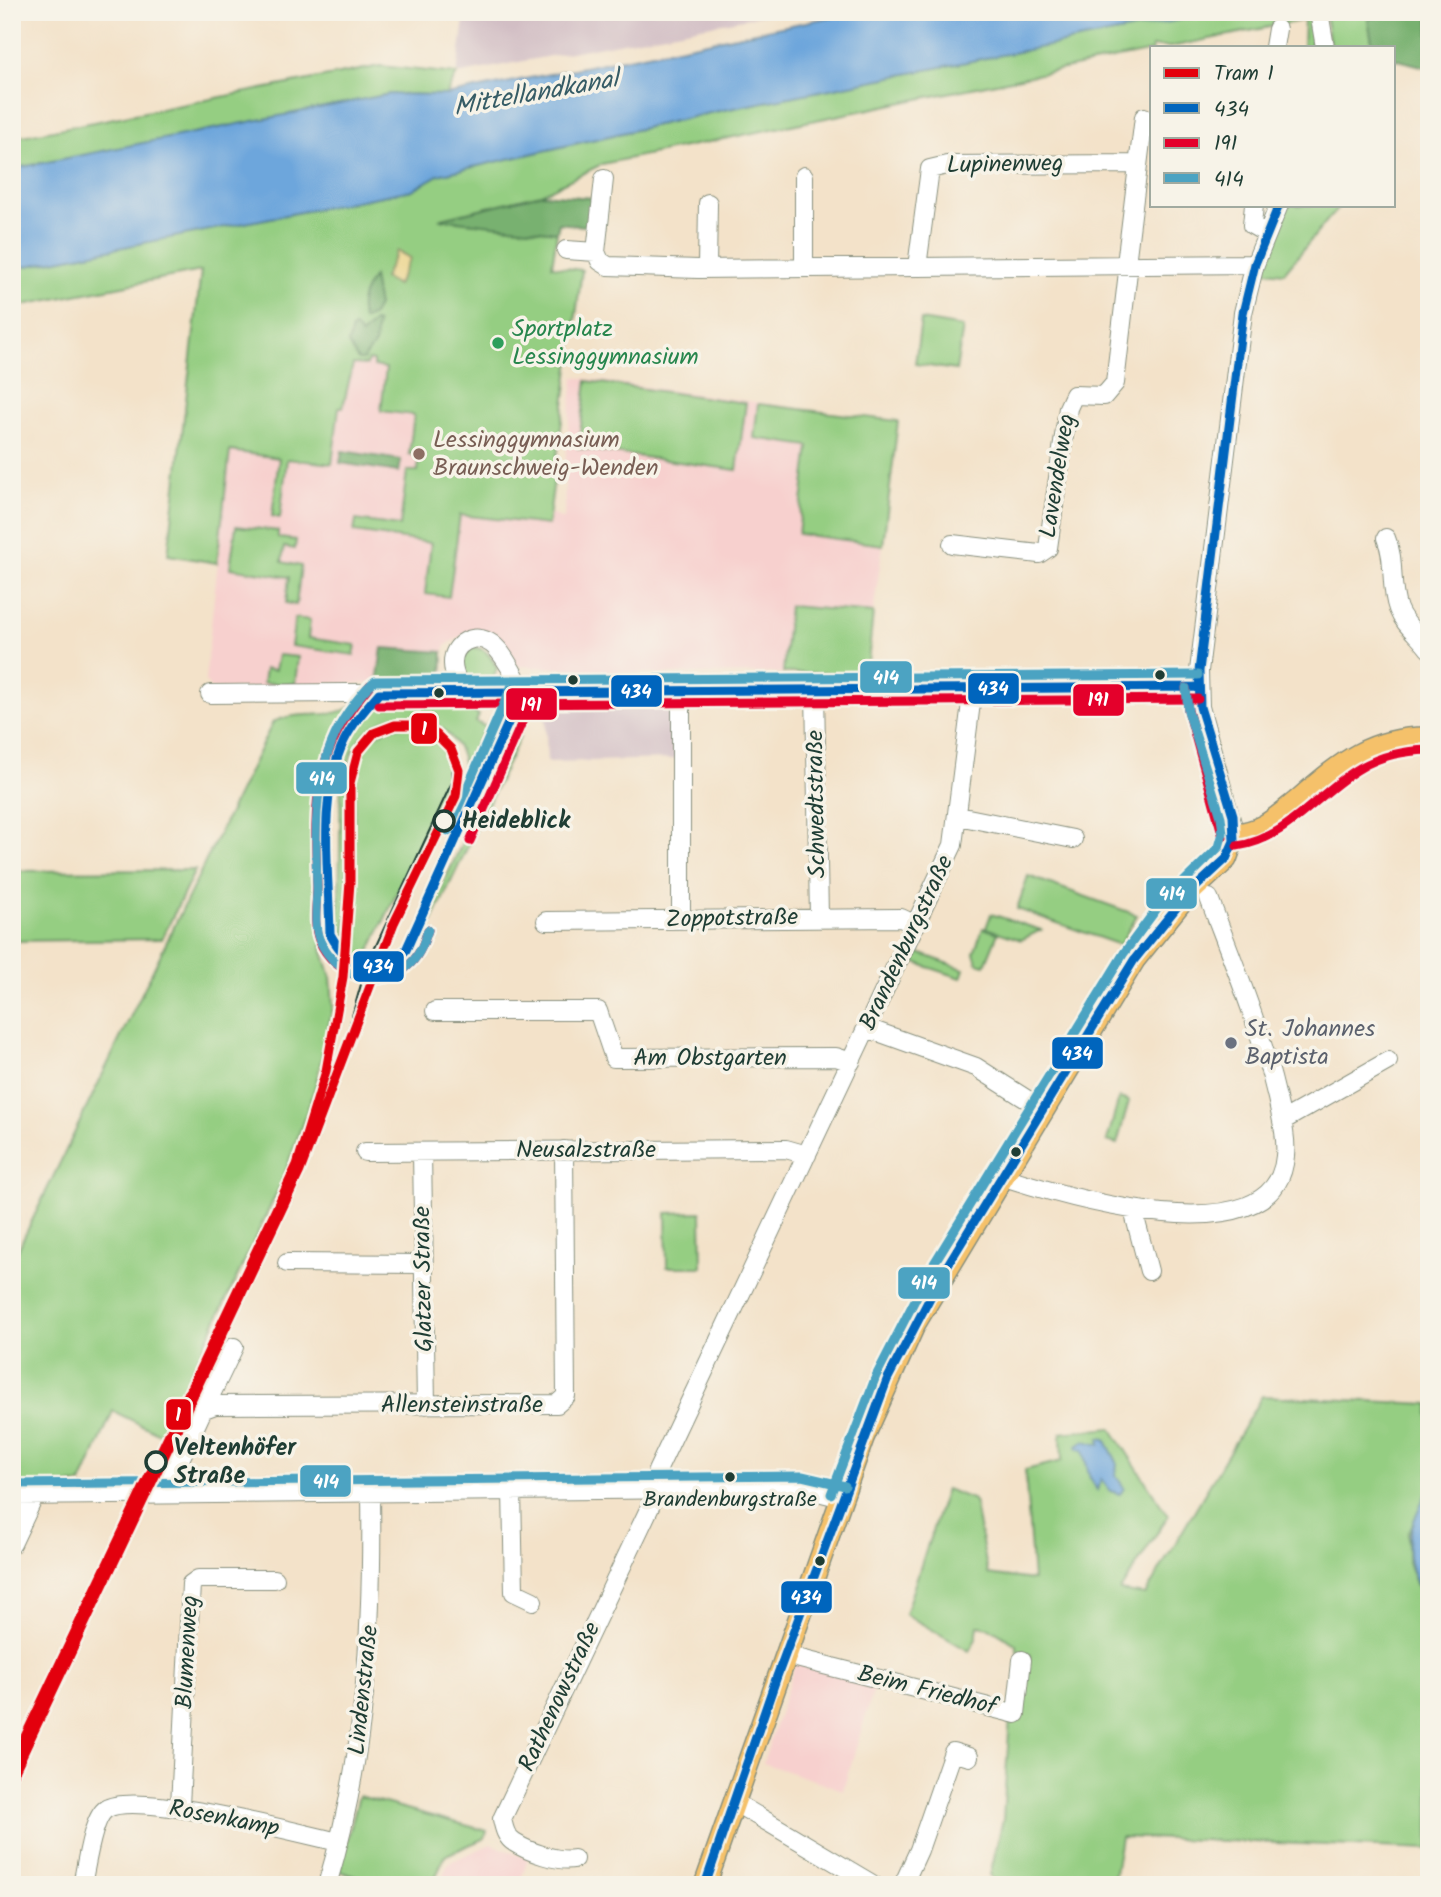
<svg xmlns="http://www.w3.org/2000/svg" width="1441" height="1897" viewBox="0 0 1441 1897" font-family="Kalam,sans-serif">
<rect width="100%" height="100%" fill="#f7f3e8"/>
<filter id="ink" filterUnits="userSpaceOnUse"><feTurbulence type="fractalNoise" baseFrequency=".0143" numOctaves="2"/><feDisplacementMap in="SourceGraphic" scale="14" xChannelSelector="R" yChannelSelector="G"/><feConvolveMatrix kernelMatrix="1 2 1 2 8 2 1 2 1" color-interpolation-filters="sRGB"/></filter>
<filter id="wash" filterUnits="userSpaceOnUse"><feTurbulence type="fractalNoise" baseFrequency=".00686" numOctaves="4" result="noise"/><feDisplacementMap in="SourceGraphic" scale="28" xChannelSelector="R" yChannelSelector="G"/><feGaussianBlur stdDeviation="1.57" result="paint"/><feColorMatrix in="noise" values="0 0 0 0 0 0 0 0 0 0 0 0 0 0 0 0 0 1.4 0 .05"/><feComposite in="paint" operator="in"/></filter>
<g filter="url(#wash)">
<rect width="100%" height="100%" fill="#f3e2c9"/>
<path fill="#f7d0ce" d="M 557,232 L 552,266 L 582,270 L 550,514 L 564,519 L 566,449 L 574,377 L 813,410 L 798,534 L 883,545 L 873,613 L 789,606 L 783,673 L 659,674 L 516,666 L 469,632 L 446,645 L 443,653 L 444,678 L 439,683 L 277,684 L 276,688 L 211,689 L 205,681 L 230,450 L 279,458 L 308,250 Z
M 796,1661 L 876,1682 L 843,1790 L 763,1763 Z
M 491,1844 L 528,1859 L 519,1885 L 440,1885 L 448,1863 Z"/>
<path fill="#d2bec4" d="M 465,12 L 780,12 L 457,74 Z
M 675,701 L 677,759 L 547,762 L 545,704 Z"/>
<path fill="#95ce82" stroke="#5a865b" stroke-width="2" d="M 1219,12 L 1308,12 L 1312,47 L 1303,47 L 1304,20 L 1170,47 L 1152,47 L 1152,51 L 602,164 L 541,194 L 442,218 L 557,232 L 552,266 L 582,270 L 548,525 L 460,515 L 449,597 L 425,594 L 431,543 L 354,532 L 356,520 L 400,526 L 407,471 L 418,471 L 419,456 L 409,454 L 414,415 L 381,411 L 386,368 L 373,366 L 373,361 L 368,360 L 367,365 L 353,364 L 343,407 L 339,407 L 332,464 L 287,459 L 280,518 L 272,516 L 279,458 L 230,451 L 217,563 L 168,555 L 201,271 L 12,307 L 12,269 L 412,190 L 438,175 L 714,112 Z
M 1325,12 L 1397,12 L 1368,19 L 1373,47 L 1330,47 Z
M 380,66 L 457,74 L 446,95 L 390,94 L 12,169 L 12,138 Z
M 1284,205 L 1340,205 L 1284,273 L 1266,271 L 1260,267 Z
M 921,320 L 963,327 L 956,370 L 915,364 Z
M 587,381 L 746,403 L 737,470 L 578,448 Z
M 758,404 L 898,421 L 883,545 L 798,534 L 809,446 L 754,438 Z
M 236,526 L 278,531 L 278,538 L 296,540 L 295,549 L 284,547 L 282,562 L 301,566 L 296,605 L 286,603 L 289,577 L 230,568 Z
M 789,606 L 873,613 L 867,673 L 783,673 Z
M 295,618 L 310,620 L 308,638 L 356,645 L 354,655 L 291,646 Z
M 470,648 C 486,646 490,656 497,668 L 493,680 L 469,680 L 459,664 L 464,652 Z
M 278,655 L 298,657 L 295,684 L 263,683 L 265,669 L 275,670 Z
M 385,702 L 454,702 L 479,715 L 476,722 L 486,727 L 490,720 L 498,724 L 492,738 L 482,733 L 465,767 L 475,772 L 459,800 C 458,794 463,784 464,776 C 465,743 440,718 408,716 C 384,715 363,730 353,751 C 344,770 348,795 348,815 C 347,858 347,901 346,944 L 339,926 L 341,768 C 345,747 361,706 385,702 Z
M 353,706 L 357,708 L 334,750 L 322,786 L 321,924 L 323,952 L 331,977 L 333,1007 L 315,1088 L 281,1184 L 162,1435 L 113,1411 L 81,1484 L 12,1484 L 12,1262 L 273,722 C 299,709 328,721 353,706 Z
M 407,725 C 436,730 452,747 451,777 L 366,959 L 351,952 L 355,765 C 364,740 381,727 407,725 Z
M 510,732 L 520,737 L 426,934 L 420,932 L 481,804 L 488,778 Z
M 195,870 L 162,939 L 12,941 L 12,871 Z
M 1028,876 L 1137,915 L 1120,945 L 1017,909 Z
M 991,914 L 1041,930 L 1021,940 L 986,928 Z
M 983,928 L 998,933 L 985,965 L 977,963 L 974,953 Z
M 913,951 L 964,969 L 961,978 L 910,961 Z
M 1119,1098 L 1129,1101 L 1117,1144 L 1107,1141 Z
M 701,1212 L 702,1267 L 667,1267 L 666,1213 Z
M 1262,1396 L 1429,1404 L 1429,1489 L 1408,1534 L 1408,1562 L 1418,1589 L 1429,1603 L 1429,1849 L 1121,1837 L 1113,1885 L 998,1885 L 990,1875 L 1003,1819 L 1010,1717 L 1020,1718 L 1030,1655 L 1017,1652 L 1017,1645 L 989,1628 L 978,1626 L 976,1639 L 969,1651 L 905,1614 L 946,1489 L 974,1500 L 988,1574 L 1033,1580 L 1025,1470 L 1062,1461 L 1061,1433 L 1111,1428 L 1168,1516 L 1120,1591 L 1145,1595 Z
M 359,1796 L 487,1831 L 485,1838 L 444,1856 L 433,1885 L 380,1885 L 339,1871 Z"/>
<path fill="#78b170" stroke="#4c7752" stroke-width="2" d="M 1397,12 L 1429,12 L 1429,68 L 1394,59 L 1394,47 L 1373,47 L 1368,19 Z
M 541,194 L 593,198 L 591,227 L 559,223 L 557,232 L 439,219 Z
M 373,277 L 378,306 L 373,315 L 363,320 C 357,304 363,291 373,277 Z
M 374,322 L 377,323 L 375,344 L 363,360 L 358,360 L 348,344 L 352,328 L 355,327 L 361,335 Z
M 342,451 L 401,460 L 399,472 L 340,463 Z
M 382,648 L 443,652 L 442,682 L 377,683 Z"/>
<path fill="#eeda9e" stroke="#868c69" stroke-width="2" d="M 397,251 L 410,258 L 397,285 L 384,278 Z"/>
<path fill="#6da6dc" stroke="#467288" stroke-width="2" d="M 855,12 L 1219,12 L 714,112 L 438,175 L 412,190 L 12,269 L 12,169 L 390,94 L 446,95 Z
M 1099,1438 L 1105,1439 L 1117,1462 L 1116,1475 L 1124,1488 L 1120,1494 L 1110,1491 L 1101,1479 L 1097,1490 L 1090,1479 L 1083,1450 L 1078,1449 L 1077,1446 L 1085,1441 L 1100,1445 Z
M 1429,1489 L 1429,1603 C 1399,1562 1405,1531 1429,1489 Z"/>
</g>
<g filter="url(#ink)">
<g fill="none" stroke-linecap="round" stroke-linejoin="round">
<defs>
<path id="minor" d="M 1319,12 L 1325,47
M 1274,47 L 1277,29
M 604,179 L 596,252 L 600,261 L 608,266 L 698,269 L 1255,264
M 1254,205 L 1252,225 L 1266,233
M 566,250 L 596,252
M 1126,264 L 1144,117
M 804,266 L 804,176
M 917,267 L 930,169 L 947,165 L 1137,164
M 707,268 L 708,203
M 1386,538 C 1396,561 1389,585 1398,609 C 1404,625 1419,635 1429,649
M 952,544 L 1039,554 L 1048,548 L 1068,408 L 1074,395 L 1104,396 L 1115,383 L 1129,263
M 681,690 L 681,920
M 815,690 L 819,918
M 461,691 C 458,682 453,673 453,664 C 452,643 475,631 492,644 C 505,654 514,676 523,690
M 210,694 L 1198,687
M 958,816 L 1073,839
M 1235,834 L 1200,707 L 1199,671 L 1243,313 L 1255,264 L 1279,205
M 546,921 L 901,918 L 916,925
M 435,1011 L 598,1011 L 614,1058 L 836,1057 L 851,1062
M 867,1028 L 976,1067 L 1042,1109
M 1282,1121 L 1388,1061
M 365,1152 L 786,1149 L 807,1155
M 422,1152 L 426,1405
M 1001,1176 C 1059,1195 1277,1262 1285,1156 C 1287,1137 1281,1117 1277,1098 C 1261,1029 1234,964 1209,898
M 1133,1210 L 1149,1271
M 287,1263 L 422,1264
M 204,1409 L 234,1347
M 512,1490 L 514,1592 L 533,1601
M 164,1494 L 201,1414 L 204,1409 L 215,1405 L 557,1404 L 566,1396 L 564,1150
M 12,1496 L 802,1488 L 842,1498
M 12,1544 L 35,1495
M 785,1655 L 1016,1714 L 1022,1660
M 734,1802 L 874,1885
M 180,1806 L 191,1584 L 198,1579 L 275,1579
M 574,1859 C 558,1862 529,1852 515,1843 C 506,1838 504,1828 502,1819 L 650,1507 L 657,1471 L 953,845 L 973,687
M 82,1885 C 86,1868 92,1818 106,1809 C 136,1790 298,1833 339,1842
M 327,1885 C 366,1756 373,1626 371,1492
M 903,1885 L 919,1850 L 953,1752 L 969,1757"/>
<path id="major" d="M 705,1885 L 863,1438 L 915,1323 L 1134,960 L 1185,897 L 1226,859 L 1235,834 C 1262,832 1276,818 1296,802 C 1339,765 1369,737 1429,738"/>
</defs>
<use href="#minor" stroke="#89907e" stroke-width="20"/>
<use href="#major" stroke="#89907e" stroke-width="24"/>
<use href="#minor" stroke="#fff" stroke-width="18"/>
<use href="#major" stroke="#f5c16b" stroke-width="21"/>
<path stroke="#1f3d34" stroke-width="2" d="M 333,1082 L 366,967 L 452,782 L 453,762 L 446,743"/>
<defs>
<path id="bus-1" d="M 379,693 L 1198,687
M 379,693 C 366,708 353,723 344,741 C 317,798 329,873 330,934 C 349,969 376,980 406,950 L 523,690
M 705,1885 L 776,1679 L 887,1380 L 944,1271 L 1134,960 L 1185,897 L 1226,859 L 1234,841 L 1233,815 L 1200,707 L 1199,671 L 1243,313 L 1255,264 L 1279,205"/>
<path id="bus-2" d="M 370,685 C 312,754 314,800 317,886 C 317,902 313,925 319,940 C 334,976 381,994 411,963 C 420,954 424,942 428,930
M 1186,688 L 1188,710 L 1223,837
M 379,705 L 1198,699
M 470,841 L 534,695
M 1237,846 C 1288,839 1318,792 1360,768 C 1382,755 1404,751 1429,750"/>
<path id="bus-3" d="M 448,831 L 512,685
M 428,930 C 424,942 420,954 411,963 C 381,994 336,976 320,941 C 313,927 317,903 317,888 C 315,824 312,757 354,704 C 360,696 367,686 375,681 L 1198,675
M 12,1484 L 802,1476 L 845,1486
M 831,1494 L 876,1376 L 933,1265 L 1124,953 L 1158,907 L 1219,847 L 1223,833 L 1221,817 L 1188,711 L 1186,688"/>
</defs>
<use href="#bus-1" stroke="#f7f3e8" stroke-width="14"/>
<use href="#bus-2" stroke="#f7f3e8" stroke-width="14"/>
<use href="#bus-3" stroke="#f7f3e8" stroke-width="14"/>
<use href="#bus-1" stroke="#0065bd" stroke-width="9"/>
<use href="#bus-2" stroke="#e4002b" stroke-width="9"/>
<use href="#bus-3" stroke="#4ca3c2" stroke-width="9"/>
<defs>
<path id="tram-1" d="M 12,1764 L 297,1165 L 326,1071 L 343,977 L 350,882 L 350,783 L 358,752 L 374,733 L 395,725 L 416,725 L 436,734 L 451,749 L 459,770 L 456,796 L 394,923 L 300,1171 L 12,1777"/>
</defs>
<use href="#tram-1" stroke="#f7f3e8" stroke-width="14"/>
<use href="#tram-1" stroke="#e3000b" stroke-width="9"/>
</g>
</g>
<circle fill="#2e9e5b" stroke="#f7f3e8" stroke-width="2.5" cx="498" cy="343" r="7"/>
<circle fill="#8d6e63" stroke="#f7f3e8" stroke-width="2.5" cx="419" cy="454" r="7"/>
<g fill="#1f3d34" stroke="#f7f3e8" stroke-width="2.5">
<circle cx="1160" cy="675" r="6"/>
<circle cx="573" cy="680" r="6"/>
<circle cx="439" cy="693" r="6"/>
<circle cx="1016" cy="1152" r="6"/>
<circle cx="730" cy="1477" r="6"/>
<circle cx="820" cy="1561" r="6"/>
</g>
<g fill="#f7f3e8" stroke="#1f3d34" stroke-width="3.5">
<circle cx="444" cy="821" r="10"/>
<circle cx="156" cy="1462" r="10"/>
</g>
<circle fill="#6b7280" stroke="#f7f3e8" stroke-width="2.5" cx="1231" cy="1043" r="7"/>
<g text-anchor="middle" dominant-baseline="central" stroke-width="7" stroke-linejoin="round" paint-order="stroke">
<g font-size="22" fill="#1f3d34" stroke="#f7f3e8">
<text x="730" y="1500">Brandenburgstraße</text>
</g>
<g font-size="24" fill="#1f3d34" stroke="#f7f3e8">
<text transform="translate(1005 165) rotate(-1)">Lupinenweg</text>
<text transform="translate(1058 476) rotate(-81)">Lavendelweg</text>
<text transform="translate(817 804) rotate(-91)">Schwedtstraße</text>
<text transform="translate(732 919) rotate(-1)">Zoppotstraße</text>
<text transform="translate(907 943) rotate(-65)">Brandenburgstraße</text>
<text x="710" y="1058">Am Obstgarten</text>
<text x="586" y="1150">Neusalzstraße</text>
<text transform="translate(424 1279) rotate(-91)">Glatzer Straße</text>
<text x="462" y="1405">Allensteinstraße</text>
<text transform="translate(188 1652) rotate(-87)">Blumenweg</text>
<text transform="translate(364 1690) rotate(-84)">Lindenstraße</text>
<text transform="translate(927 1691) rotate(14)">Beim Friedhof</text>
<text transform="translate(560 1697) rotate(-65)">Rathenowstraße</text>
<text transform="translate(224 1819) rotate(11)">Rosenkamp</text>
</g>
<g font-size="24" fill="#27864d" stroke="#f7f3e8" text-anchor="start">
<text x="512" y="329">Sportplatz<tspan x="512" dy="28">Lessinggymnasium</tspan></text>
</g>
<g font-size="24" fill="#785e54" stroke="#f7f3e8" text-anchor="start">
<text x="433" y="440">Lessinggymnasium<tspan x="433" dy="28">Braunschweig-Wenden</tspan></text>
</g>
<g font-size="24" font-weight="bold" fill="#1f3d34" stroke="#f7f3e8" text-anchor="start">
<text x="462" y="821">Heideblick</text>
<text x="174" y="1448">Veltenhöfer<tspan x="174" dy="28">Straße</tspan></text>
</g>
<g font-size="24" fill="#5b616d" stroke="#f7f3e8" text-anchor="start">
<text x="1245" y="1029">St. Johannes<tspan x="1245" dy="28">Baptista</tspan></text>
</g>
<g font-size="26" font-style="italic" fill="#365c66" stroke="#f7f3e8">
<text transform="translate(536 94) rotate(-10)">Mittellandkanal</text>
</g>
</g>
<g stroke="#f7f3e8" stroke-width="2.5">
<rect x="859" y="660" width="54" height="34" rx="7" fill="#4ca3c2"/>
<rect x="967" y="672" width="53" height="33" rx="7" fill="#0065bd"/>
<rect x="610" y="674" width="53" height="34" rx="7" fill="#0065bd"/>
<rect x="1072" y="683" width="53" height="34" rx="7" fill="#e4002b"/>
<rect x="505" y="687" width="53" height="34" rx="7" fill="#e4002b"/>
<rect x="410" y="712" width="28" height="33" rx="7" fill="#e3000b"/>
<rect x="295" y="761" width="53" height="34" rx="7" fill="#4ca3c2"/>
<rect x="1145" y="877" width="53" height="33" rx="7" fill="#4ca3c2"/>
<rect x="352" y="950" width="53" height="33" rx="7" fill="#0065bd"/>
<rect x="1051" y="1036" width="53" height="34" rx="7" fill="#0065bd"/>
<rect x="897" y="1266" width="54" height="34" rx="7" fill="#4ca3c2"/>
<rect x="165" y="1398" width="27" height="33" rx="7" fill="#e3000b"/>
<rect x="299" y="1464" width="53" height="34" rx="7" fill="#4ca3c2"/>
<rect x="780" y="1580" width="53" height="34" rx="7" fill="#0065bd"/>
</g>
<g font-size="19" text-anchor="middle" font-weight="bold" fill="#fff">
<text x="886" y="684">414</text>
<text x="993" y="695">434</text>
<text x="636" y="698">434</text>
<text x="1098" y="706">191</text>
<text x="531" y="711">191</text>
<text x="424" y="735">1</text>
<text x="322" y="785">414</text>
<text x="1172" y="900">414</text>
<text x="378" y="973">434</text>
<text x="1077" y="1060">434</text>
<text x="924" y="1289">414</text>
<text x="178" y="1421">1</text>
<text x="326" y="1488">414</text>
<text x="806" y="1604">434</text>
</g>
<rect width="1441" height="1897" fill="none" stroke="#f7f3e8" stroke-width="42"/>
<rect x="1150" y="46" width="245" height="161" fill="#f7f3e8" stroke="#a1aaa0" stroke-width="2"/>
<rect x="1164" y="68" width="35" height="10" fill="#e3000b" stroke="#a1aaa0" stroke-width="2"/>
<text x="1214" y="80" font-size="21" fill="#1f3d34">Tram 1</text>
<rect x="1164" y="103" width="35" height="10" fill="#0065bd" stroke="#a1aaa0" stroke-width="2"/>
<text x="1214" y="116" font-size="21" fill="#1f3d34">434</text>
<rect x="1164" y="138" width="35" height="10" fill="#e4002b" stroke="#a1aaa0" stroke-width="2"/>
<text x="1214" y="150" font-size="21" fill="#1f3d34">191</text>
<rect x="1164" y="173" width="35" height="10" fill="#4ca3c2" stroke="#a1aaa0" stroke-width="2"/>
<text x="1214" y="186" font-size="21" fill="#1f3d34">414</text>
</svg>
